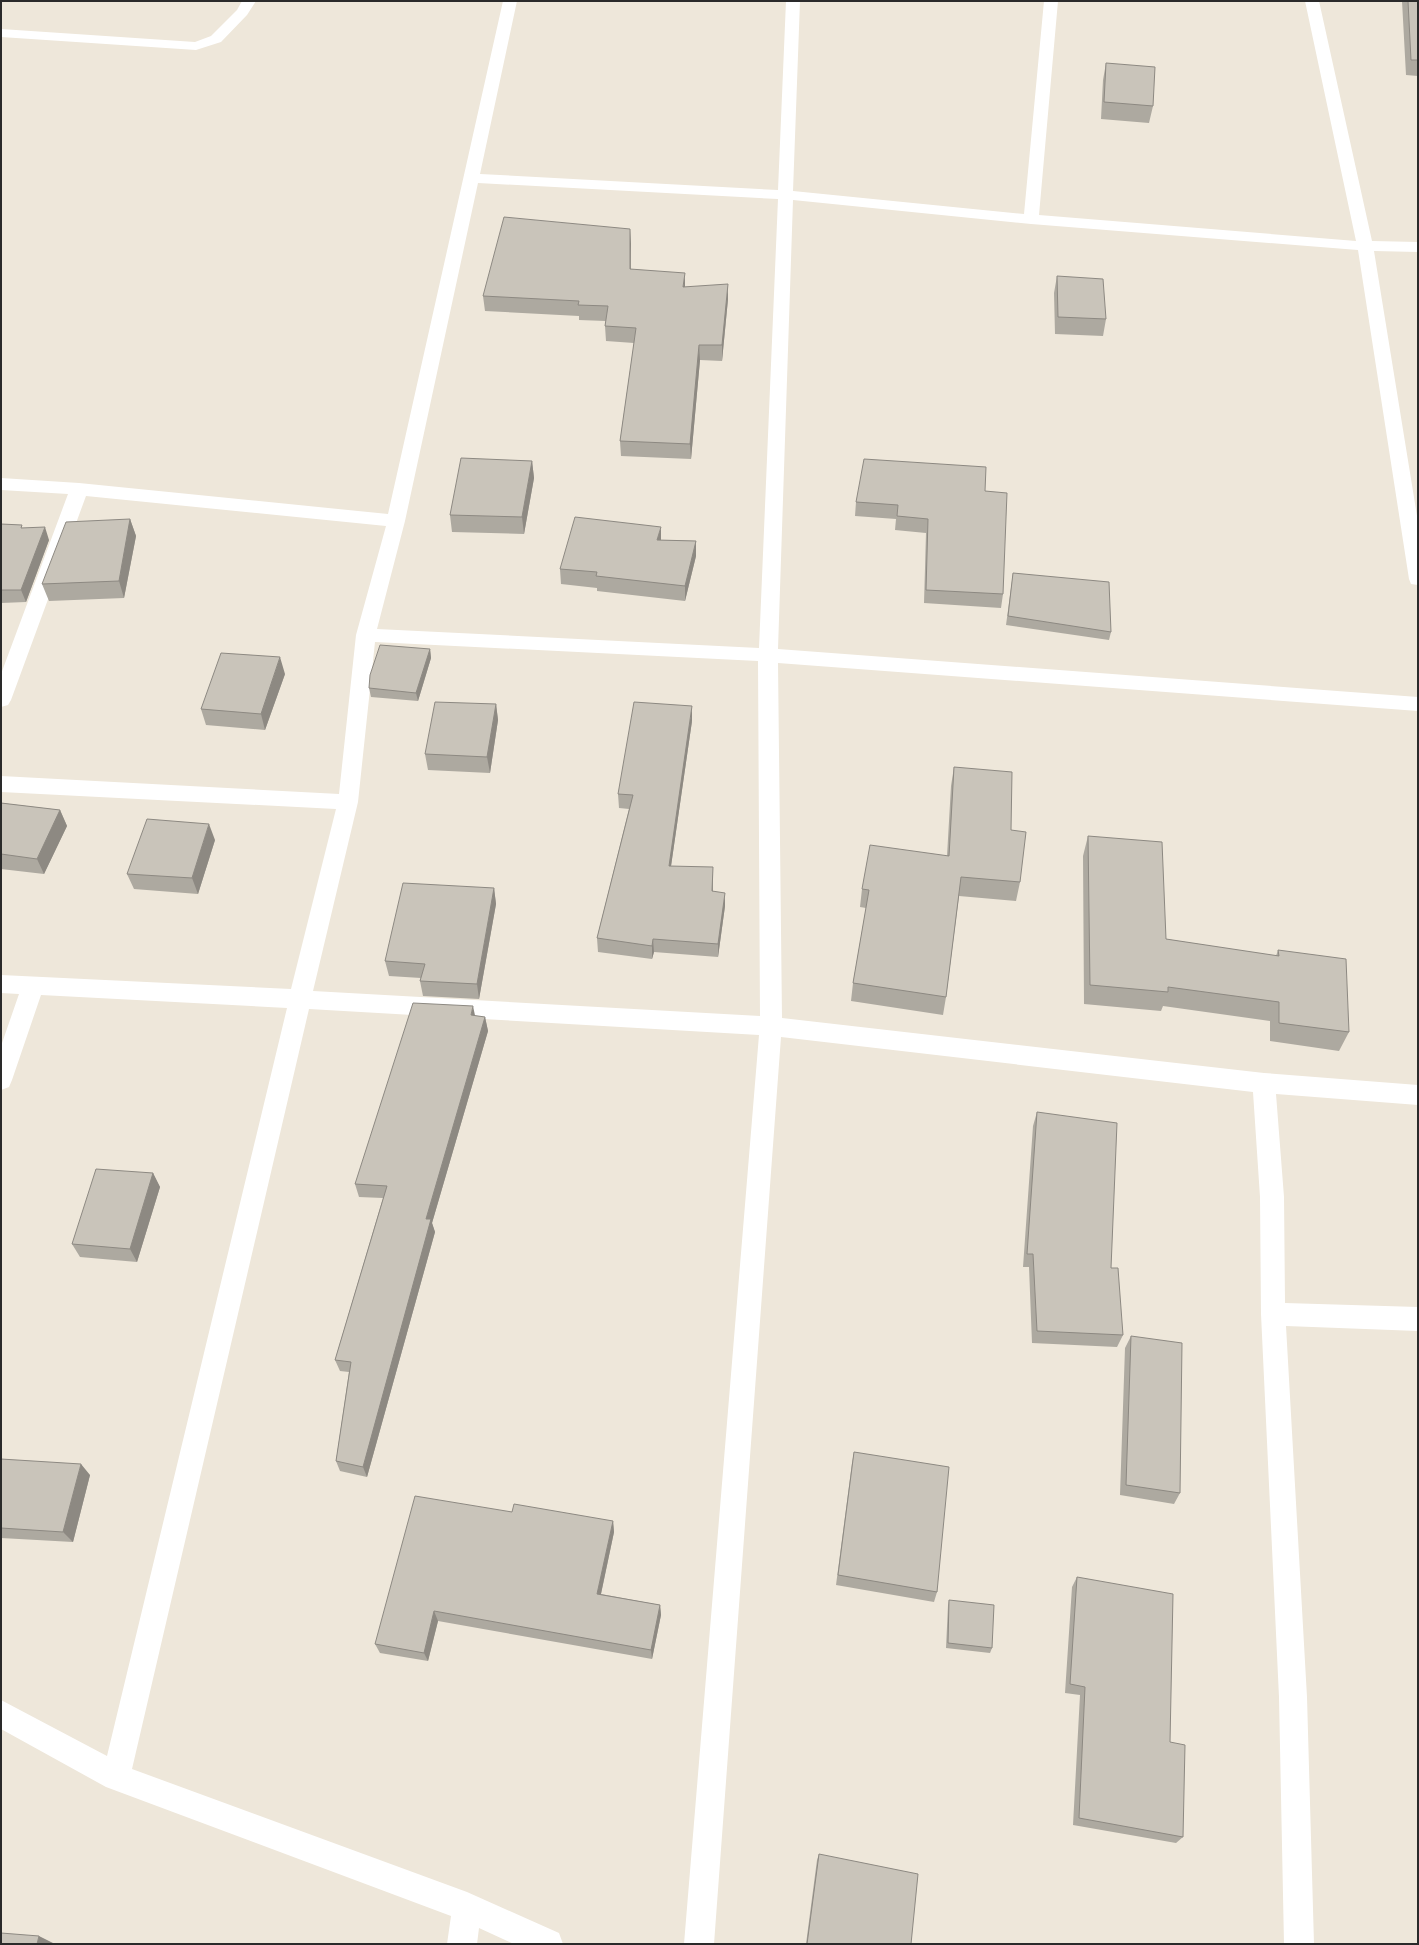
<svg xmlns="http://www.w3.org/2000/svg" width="1419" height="1945" viewBox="0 0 1419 1945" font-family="'Nunito Sans',sans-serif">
<rect width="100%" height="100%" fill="#eee7da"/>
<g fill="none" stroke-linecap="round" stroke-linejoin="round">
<path fill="#fff" fill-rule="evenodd" d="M 242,1 L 256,1 L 247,15 L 221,42 L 196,50 L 1,37 L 1,29 L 195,42 L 211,36 L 237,10 Z
M 503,1 L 517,1 L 480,174 L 778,190 L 786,1 L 800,1 L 793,191 L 1024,214 L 1044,1 L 1058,1 L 1039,215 L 1356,241 L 1305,1 L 1319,1 L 1372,241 L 1418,242 L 1418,252 L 1374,251 L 1418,522 L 1418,585 L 1411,584 L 1409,579 L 1358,250 L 1031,224 L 793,200 L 778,649 L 1418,697 L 1418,711 L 778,663 L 782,1018 L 1264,1073 L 1418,1085 L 1418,1105 L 1276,1094 L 1284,1197 L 1285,1303 L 1418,1307 L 1418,1331 L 1286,1326 L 1307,1697 L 1314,1944 L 1284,1944 L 1279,1697 L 1261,1314 L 1260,1197 L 1253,1092 L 781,1037 L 714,1944 L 684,1944 L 759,1035 L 309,1009 L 132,1769 L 467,1892 L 559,1933 L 563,1944 L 514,1944 L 479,1928 L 477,1944 L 447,1944 L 451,1916 L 106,1787 L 1,1729 L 1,1700 L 107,1756 L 287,1008 L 41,995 L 12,1080 L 9,1087 L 1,1090 L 1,1046 L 19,994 L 1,993 L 1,975 L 291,989 L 336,809 L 1,792 L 1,776 L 339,794 L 356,635 L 386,526 L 86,496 L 11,700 L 8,705 L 1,707 L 1,674 L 68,494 L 1,490 L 1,478 L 79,483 L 388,514 ZM 478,183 L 778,199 L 759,648 L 377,629 L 405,521 ZM 375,642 L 758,661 L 760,1016 L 313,991 L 358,802 Z"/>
</g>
<path fill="#ada9a0" d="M 1402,1 L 1418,1 L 1418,76 L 1406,75 Z
M 1106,63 L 1153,106 L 1149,123 L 1101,119 L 1103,80 Z
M 630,229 L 631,269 L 685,287 L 728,299 L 722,361 L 700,360 L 691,459 L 621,456 L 620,441 L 634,343 L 606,341 L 605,326 L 606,321 L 579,320 L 579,316 L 485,311 L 483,296 Z
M 1057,276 L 1106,319 L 1103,336 L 1055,334 L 1054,293 Z
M 532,461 L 534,478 L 524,534 L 452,532 L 450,515 Z
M 985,491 L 1003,594 L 1001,608 L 924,603 L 926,533 L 895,530 L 896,519 L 855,516 L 856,502 Z
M 130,519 L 136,536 L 124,598 L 49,601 L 42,584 Z
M 1,524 L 23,528 L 49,540 L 26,602 L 1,603 Z
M 661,540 L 696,541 L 696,556 L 685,601 L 597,591 L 597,588 L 561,584 L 560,569 Z
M 1013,573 L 1111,632 L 1109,640 L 1006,625 Z
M 430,649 L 431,658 L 418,701 L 371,697 L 369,688 Z
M 285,674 L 265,730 L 206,725 L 201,709 Z
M 496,704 L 498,720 L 490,773 L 428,770 L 425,754 Z
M 692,721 L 671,866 L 713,881 L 713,891 L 725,906 L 718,957 L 654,952 L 652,959 L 598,952 L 597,938 L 629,809 L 619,808 L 618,794 Z
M 954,767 L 1011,830 L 1020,882 L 1016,901 L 959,896 L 946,997 L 943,1015 L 851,1001 L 853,983 L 866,908 L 860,907 L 862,889 L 947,856 L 951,786 Z
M 1,803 L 60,810 L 67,826 L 44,874 L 1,869 Z
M 1088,836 L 1166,939 L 1276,956 L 1278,950 L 1349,1032 L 1339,1051 L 1270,1041 L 1270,1021 L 1163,1006 L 1161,1011 L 1084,1004 L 1083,856 Z
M 215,840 L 198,894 L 134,889 L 127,874 Z
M 494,888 L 496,904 L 479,999 L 423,996 L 420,981 L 421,978 L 389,976 L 385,961 Z
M 475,1016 L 485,1017 L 488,1031 L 432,1223 L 435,1232 L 367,1477 L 340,1471 L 336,1461 L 349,1372 L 340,1371 L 335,1360 L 383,1198 L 359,1197 L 355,1184 Z
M 1037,1112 L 1111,1268 L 1123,1335 L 1117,1347 L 1032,1343 L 1029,1267 L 1023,1267 L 1033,1126 Z
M 153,1173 L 160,1187 L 137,1262 L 80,1257 L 72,1244 Z
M 1131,1336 L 1180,1493 L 1174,1504 L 1120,1495 L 1125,1348 Z
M 854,1452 L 937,1592 L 934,1602 L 836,1585 L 852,1463 Z
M 1,1459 L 90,1475 L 73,1542 L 1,1538 Z
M 512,1512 L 613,1521 L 614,1532 L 601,1594 L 660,1605 L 661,1615 L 652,1659 L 438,1621 L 428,1661 L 380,1653 L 375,1644 Z
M 1077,1577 L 1170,1742 L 1183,1837 L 1176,1843 L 1073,1825 L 1080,1695 L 1065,1693 L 1072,1587 Z
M 949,1600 L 992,1648 L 990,1653 L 946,1648 L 948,1605 Z
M 819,1854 L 911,1944 L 806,1944 L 817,1860 Z"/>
<path fill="#8d8982" d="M 630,229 L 631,244 L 630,284 Z
M 685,273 L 685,288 L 683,287 Z
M 728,284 L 728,299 L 722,361 L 722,345 Z
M 699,345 L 700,360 L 691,459 L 690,444 Z
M 532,461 L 534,478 L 524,534 L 522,517 Z
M 130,519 L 136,536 L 124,598 L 119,581 Z
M 45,527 L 49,540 L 26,602 L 21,590 Z
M 661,527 L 661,543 L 657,540 Z
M 696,541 L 696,556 L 685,601 L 685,586 Z
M 430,649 L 431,658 L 418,701 L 416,693 Z
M 280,657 L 285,674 L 265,730 L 261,714 Z
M 496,704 L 498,720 L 490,773 L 487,757 Z
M 692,706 L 692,721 L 669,880 L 669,866 Z
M 60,810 L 67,826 L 44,874 L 37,859 Z
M 209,824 L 215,840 L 198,894 L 192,878 Z
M 713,867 L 713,881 L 712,905 L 712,891 Z
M 494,888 L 496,904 L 479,999 L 477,984 Z
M 725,893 L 725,906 L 718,957 L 718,944 Z
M 653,939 L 654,952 L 652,959 L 652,946 Z
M 473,1006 L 476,1020 L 471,1015 Z
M 485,1017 L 488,1031 L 432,1223 L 435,1232 L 367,1477 L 363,1467 L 426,1219 Z
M 153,1173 L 160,1187 L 137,1262 L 130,1249 Z
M 81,1464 L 90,1475 L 73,1542 L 63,1532 Z
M 613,1521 L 614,1532 L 599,1603 L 597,1594 Z
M 660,1605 L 661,1615 L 652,1659 L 651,1650 Z
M 434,1611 L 438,1621 L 428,1661 L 424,1653 Z
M 39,1936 L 53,1943 L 53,1944 L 37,1944 Z"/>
<path fill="#c9c4ba" stroke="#8d8982" d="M 1408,1 L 1418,1 L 1418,60 L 1411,60 Z
M 1106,63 L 1155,67 L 1153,106 L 1104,102 Z
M 504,217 L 630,229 L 630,269 L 685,273 L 683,287 L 728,284 L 722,345 L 699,345 L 690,444 L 620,441 L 636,328 L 605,326 L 608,306 L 578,305 L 579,301 L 483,296 Z
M 1057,276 L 1103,279 L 1106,319 L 1058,317 Z
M 461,458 L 532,461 L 522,517 L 450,515 Z
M 864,459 L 986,467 L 985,491 L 1007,493 L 1003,594 L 926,590 L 928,519 L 897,516 L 898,505 L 856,502 Z
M 575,517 L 661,527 L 657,540 L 696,541 L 685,586 L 596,576 L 597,572 L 560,569 Z
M 130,519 L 119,581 L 42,584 L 66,522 Z
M 1,524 L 22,525 L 21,528 L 45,527 L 21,590 L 1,590 Z
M 1013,573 L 1109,582 L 1111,632 L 1008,616 Z
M 380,645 L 430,649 L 416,693 L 369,688 L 370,675 Z
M 221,653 L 280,657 L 261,714 L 201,709 Z
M 435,702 L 496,704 L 487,757 L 425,754 Z
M 634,702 L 692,706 L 669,866 L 713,867 L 712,891 L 725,893 L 718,944 L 653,939 L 652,946 L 597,938 L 633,795 L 618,794 Z
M 954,767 L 1012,772 L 1011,830 L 1026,832 L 1020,882 L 961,877 L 946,997 L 853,983 L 869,890 L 862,889 L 870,845 L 949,856 Z
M 1,803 L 60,810 L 37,859 L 1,854 Z
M 147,819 L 209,824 L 192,878 L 127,874 Z
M 1088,836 L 1162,842 L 1166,939 L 1279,956 L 1278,950 L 1346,959 L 1349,1032 L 1279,1023 L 1279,1002 L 1168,987 L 1168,992 L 1090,985 Z
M 403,883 L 494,888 L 477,984 L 420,981 L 425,964 L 385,961 Z
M 413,1003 L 473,1006 L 471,1015 L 485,1017 L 426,1219 L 431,1219 L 363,1467 L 336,1461 L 351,1362 L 335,1360 L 387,1186 L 355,1184 Z
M 1037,1112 L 1117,1123 L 1111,1268 L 1118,1268 L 1123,1335 L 1037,1331 L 1033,1254 L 1027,1254 Z
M 96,1169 L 153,1173 L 130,1249 L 72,1244 Z
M 1131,1336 L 1182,1343 L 1180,1493 L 1126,1485 Z
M 854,1452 L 949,1467 L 937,1592 L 838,1575 Z
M 1,1459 L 81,1464 L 63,1532 L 1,1528 Z
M 415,1496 L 512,1512 L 514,1504 L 613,1521 L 597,1594 L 660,1605 L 651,1650 L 434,1611 L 424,1653 L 375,1644 Z
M 1077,1577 L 1173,1594 L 1170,1742 L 1185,1745 L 1183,1837 L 1079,1818 L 1085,1687 L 1070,1684 Z
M 949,1600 L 994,1605 L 992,1648 L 948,1643 Z
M 819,1854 L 918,1874 L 911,1944 L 807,1944 Z
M 1,1933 L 39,1936 L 37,1944 L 1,1944 Z"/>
<rect width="1419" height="1945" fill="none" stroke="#2a2a2a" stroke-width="4"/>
</svg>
